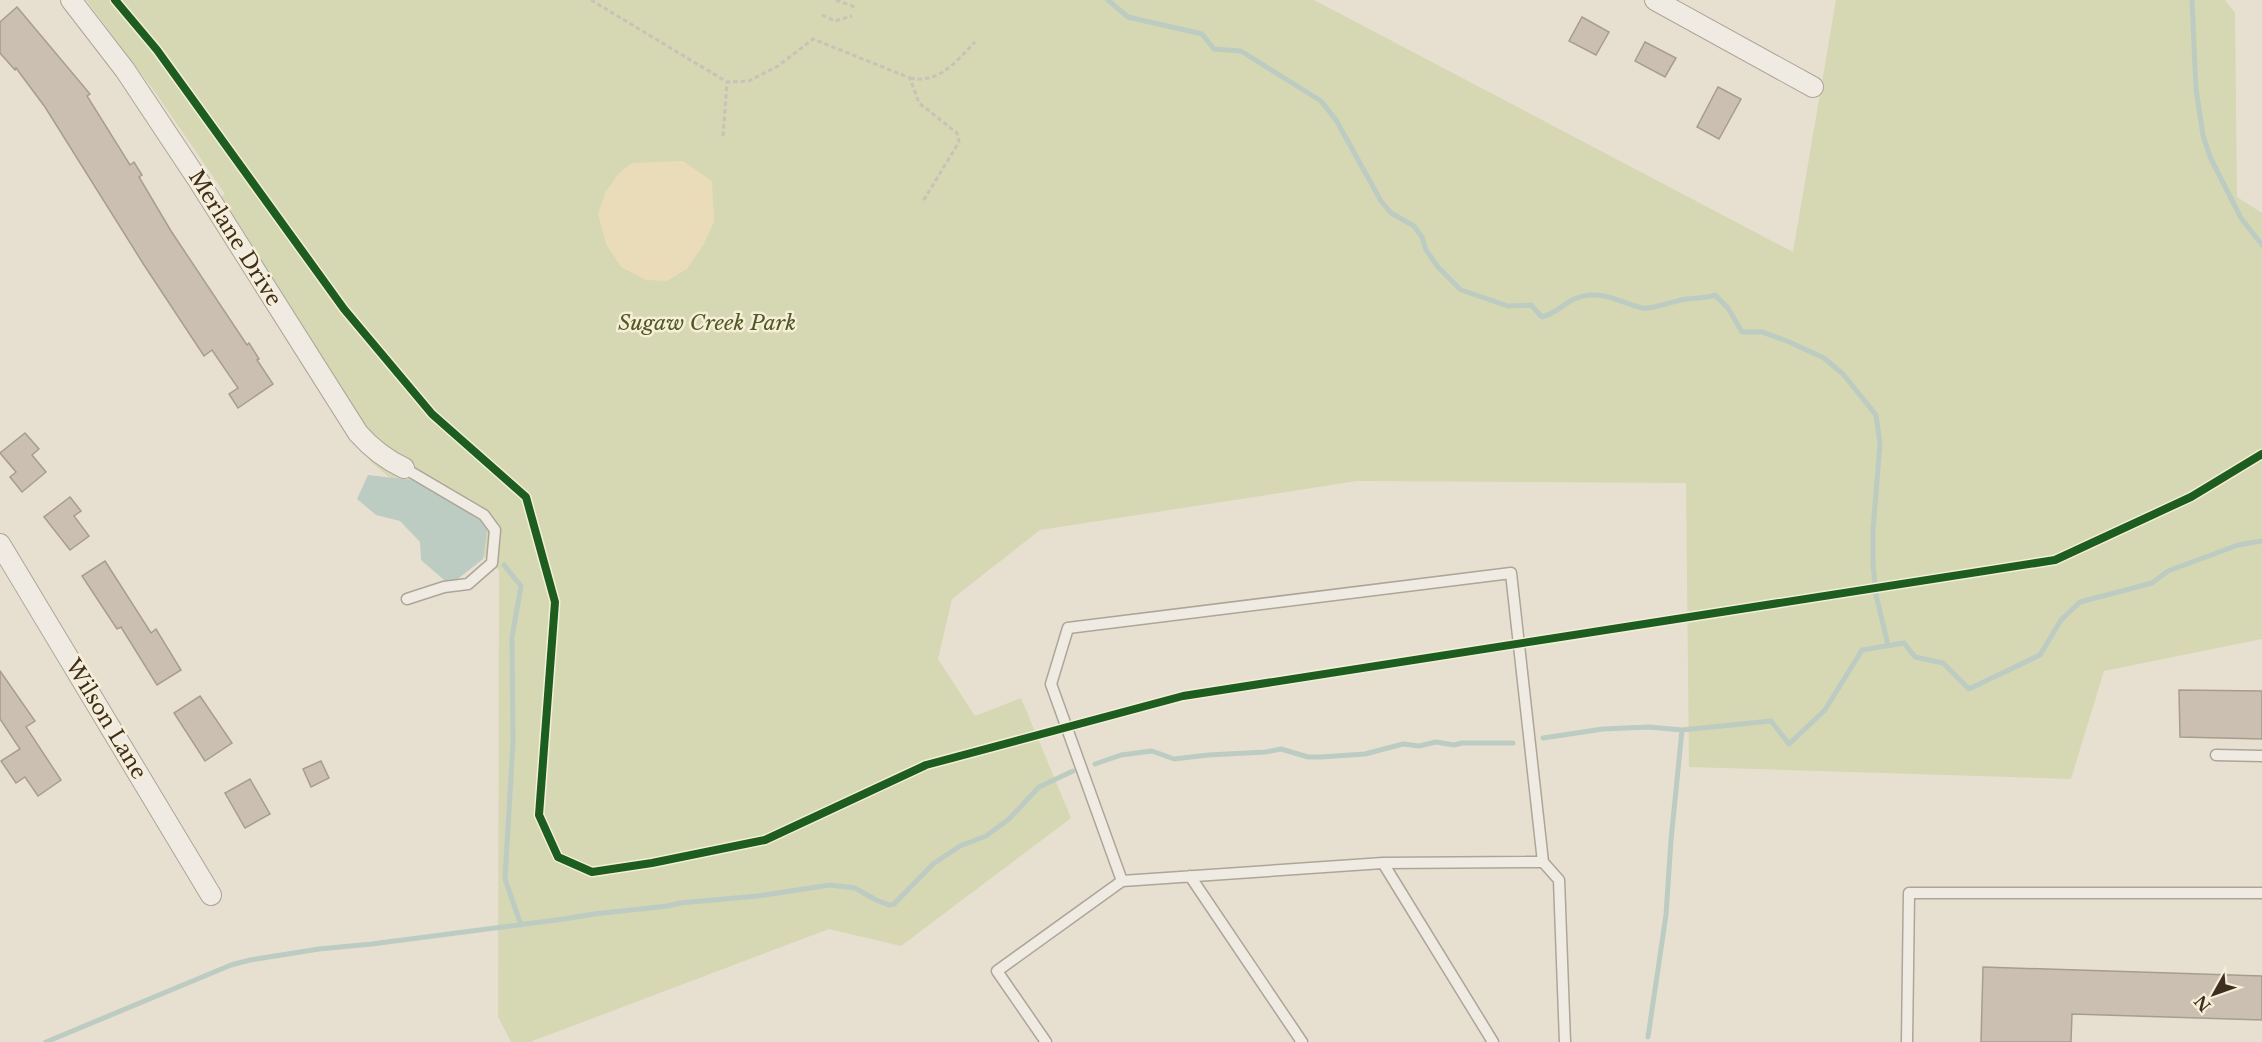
<svg xmlns="http://www.w3.org/2000/svg" width="2262" height="1042" viewBox="0 0 2262 1042" font-family="'Libre Baskerville',serif">
<rect width="100%" height="100%" fill="#e7e0d1"/>
<path fill="#d6d7b3" d="M 86,0 L 1314,0 L 1793,252 L 1836,0 L 2225,0 L 2235,13 L 2237,197 L 2262,213 L 2262,639 L 2104,671 L 2071,779 L 1689,767 L 1686,483 L 1357,481 L 1040,530 L 952,599 L 938,659 L 975,716 L 1021,698 L 1071,818 L 901,946 L 829,929 L 530,1042 L 511,1042 L 498,1017 L 499,570 L 371,462 L 204,209 L 225,194 L 155,92 Z"/>
<path fill="#eadcb9" d="M 683,161 L 712,181 L 714,222 L 704,244 L 687,269 L 667,281 L 646,280 L 621,267 L 606,244 L 598,214 L 606,191 L 619,173 L 632,163 Z"/>
<path fill="#bcccc2" d="M 368,475 L 421,481 L 488,524 L 483,559 L 450,585 L 421,560 L 420,542 L 400,521 L 376,515 L 357,499 Z"/>
<g fill="none" stroke-linecap="round" stroke-linejoin="round">
<path stroke="#bcccc2" stroke-width="5" d="M 1108,0 L 1128,17 L 1202,34 L 1214,49 L 1241,51 L 1321,101 L 1336,120 L 1381,201 L 1391,213 L 1414,226 L 1422,237 L 1426,250 L 1438,267 L 1461,290 L 1508,306 L 1531,305 L 1542,317 C 1563,311 1567,296 1592,295 C 1609,294 1625,304 1642,308 C 1652,310 1675,300 1687,299 C 1697,297 1705,299 1715,295 L 1728,308 L 1742,332 L 1762,332 L 1787,341 L 1824,358 L 1843,374 L 1876,415 L 1880,444 L 1873,530 L 1873,563 L 1876,595 L 1888,645
M 2192,0 L 2196,89 L 2203,135 L 2210,157 L 2241,218 L 2262,245
M 504,565 L 521,586 L 512,637 L 513,742 L 505,879 L 521,925
M 1543,738 L 1603,729 L 1649,727 L 1682,730 L 1771,721 L 1789,744 L 1825,710 L 1862,650 L 1904,643 L 1915,657 L 1943,663 L 1969,689 L 2040,655 L 2061,620 L 2080,602 L 2152,583 L 2168,571 L 2238,545 L 2262,541
M 1095,764 L 1121,755 L 1152,751 L 1174,759 L 1208,755 L 1266,752 L 1281,749 L 1308,757 L 1321,757 L 1365,754 L 1403,744 L 1419,746 L 1436,742 L 1454,745 L 1462,743 L 1513,743
M 1648,1037 L 1666,915 L 1671,840 L 1682,730
M 46,1042 L 231,965 L 250,960 L 319,949 L 372,944 L 564,919 L 594,914 L 668,906 L 680,903 L 758,896 L 830,885 L 855,888 L 876,900 L 889,905 L 894,904 L 933,864 L 960,846 L 986,836 L 1009,819 L 1039,787 L 1073,771"/>
</g>
<path fill="#cbbfb2" stroke="#a89c90" stroke-width="1.5" d="M 17,7 L 90,94 L 87,96 L 130,165 L 134,162 L 142,175 L 139,177 L 171,231 L 247,345 L 249,343 L 259,359 L 257,360 L 273,384 L 238,408 L 229,394 L 238,388 L 212,350 L 204,356 L 144,265 L 45,107 L 16,68 L 15,70 L 0,53 L 0,22 Z
M 1582,17 L 1609,32 L 1596,55 L 1569,41 Z
M 1645,42 L 1676,58 L 1665,77 L 1635,61 Z
M 1718,87 L 1741,99 L 1719,139 L 1697,127 Z
M 25,433 L 39,449 L 32,455 L 46,472 L 22,492 L 10,477 L 16,472 L 0,453 Z
M 70,497 L 81,511 L 74,516 L 89,536 L 70,550 L 44,517 Z
M 105,561 L 151,633 L 156,629 L 181,670 L 157,685 L 121,627 L 117,629 L 82,576 Z
M 0,671 L 35,721 L 26,727 L 61,780 L 38,796 L 25,777 L 16,783 L 1,761 L 20,749 L 0,719 Z
M 2179,690 L 2262,691 L 2262,739 L 2180,737 Z
M 200,696 L 232,743 L 205,761 L 174,713 Z
M 321,761 L 329,778 L 311,787 L 303,769 Z
M 250,779 L 270,814 L 245,828 L 225,793 Z
M 1983,967 L 2262,976 L 2262,1020 L 2072,1014 L 2071,1042 L 1981,1042 Z"/>
<g fill="none" stroke-linecap="round" stroke-linejoin="round">
<defs>
<path id="service" d="M 404,468 L 484,515 L 495,530 L 492,563 L 468,584 L 444,587 L 407,599
M 2216,755 L 2262,756
M 1383,863 L 1122,881 L 1051,684 L 1068,628 L 1511,573 L 1543,862
M 1190,876 L 1302,1042
M 1046,1042 L 997,971 L 1122,881
M 1493,1042 L 1383,863 L 1543,862 L 1559,880 L 1565,1042
M 1907,1042 L 1909,893 L 2262,893"/>
<path id="minor" d="M 71,0 L 125,70 L 198,180 L 358,433 C 372,449 385,459 404,468
M 1655,0 L 1813,87
M 0,544 L 211,895"/>
</defs>
<use href="#service" stroke="#ada599" stroke-width="13"/>
<use href="#minor" stroke="#ada599" stroke-width="22"/>
<path stroke="#c8c2b9" stroke-width="3" stroke-dasharray="4.5 3" stroke-linecap="butt" d="M 591,0 L 727,82 L 749,81 L 778,66 L 813,39 L 910,78 L 919,103 L 957,133 L 959,142 L 922,203
M 836,0 L 855,7
M 822,15 L 835,21 L 852,16
M 910,78 C 940,84 956,61 975,42
M 723,136 L 727,82"/>
<use href="#service" stroke="#efebe3" stroke-width="10"/>
<use href="#minor" stroke="#efebe3" stroke-width="20"/>
<defs>
<path id="cycleway" d="M 115,0 L 157,50 L 344,309 L 432,414 L 526,497 L 555,602 L 539,815 L 558,857 L 592,872 L 652,863 L 765,840 L 926,765 L 1183,696 L 2055,560 L 2191,497 L 2262,454"/>
</defs>
<use href="#cycleway" stroke="#f7eed8" stroke-width="11"/>
<use href="#cycleway" stroke="#1b5e20" stroke-width="8"/>
</g>
<g text-anchor="middle" dominant-baseline="central" stroke-width="5" stroke-linejoin="round" paint-order="stroke">
<g font-size="21" fill="#3d2e20" stroke="#f7eed8">
<text transform="translate(235 238) rotate(58)">Merlane Drive</text>
<text transform="translate(106 719) rotate(59)">Wilson Lane</text>
</g>
<g font-size="21" font-style="italic" fill="#4d5a26" stroke="#f7eed8">
<text x="707" y="323">Sugaw Creek Park</text>
</g>
</g>
<g transform="translate(2214 994) rotate(230)" stroke="#f7eed8" stroke-width="4.5" paint-order="stroke">
<path d="M0-4.5L10 22L0 15L-10 22Z" fill="#3d2e20"/>
<text y="-9" font-size="16" font-weight="bold" text-anchor="middle" fill="#3d2e20">N</text>
</g>
</svg>
